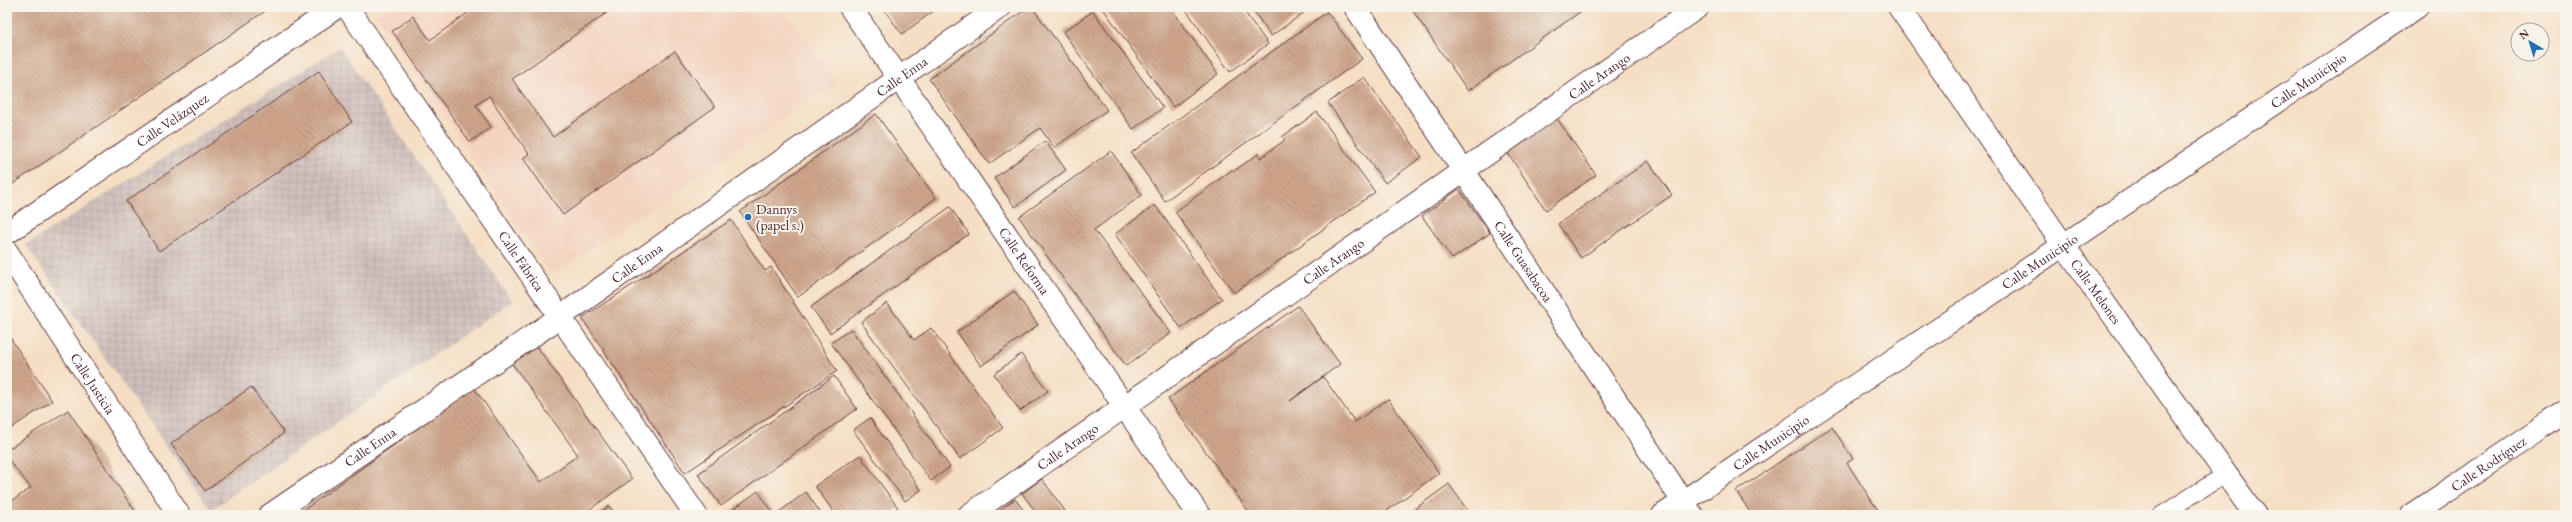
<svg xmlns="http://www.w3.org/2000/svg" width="2572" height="522" viewBox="0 0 2572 522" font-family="'EB Garamond',serif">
<defs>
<pattern id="industrial-grid" width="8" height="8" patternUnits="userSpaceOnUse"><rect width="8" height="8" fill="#d0c0bc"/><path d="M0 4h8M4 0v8" fill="none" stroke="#b4a5a2"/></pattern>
<pattern id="building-back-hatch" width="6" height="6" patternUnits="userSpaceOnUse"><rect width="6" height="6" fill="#cfa68b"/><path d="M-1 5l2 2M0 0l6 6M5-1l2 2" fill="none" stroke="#aa8772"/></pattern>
</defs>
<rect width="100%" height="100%" fill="#f7f3e8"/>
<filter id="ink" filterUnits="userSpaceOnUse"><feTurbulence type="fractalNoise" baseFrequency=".025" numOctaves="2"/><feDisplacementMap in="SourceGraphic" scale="8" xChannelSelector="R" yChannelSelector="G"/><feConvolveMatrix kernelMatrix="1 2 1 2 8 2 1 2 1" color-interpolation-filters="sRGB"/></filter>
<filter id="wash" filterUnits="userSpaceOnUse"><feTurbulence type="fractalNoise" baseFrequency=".012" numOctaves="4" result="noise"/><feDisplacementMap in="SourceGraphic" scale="16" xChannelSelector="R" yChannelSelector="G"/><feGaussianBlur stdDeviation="0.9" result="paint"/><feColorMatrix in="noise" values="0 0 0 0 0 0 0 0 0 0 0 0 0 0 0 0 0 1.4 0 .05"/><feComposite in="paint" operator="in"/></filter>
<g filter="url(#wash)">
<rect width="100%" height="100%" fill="#f5dec3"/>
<path fill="#f4d3c0" d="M 388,7 L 783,7 L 837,83 L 552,275 L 376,15 Z"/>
<path fill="url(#industrial-grid)" d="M 340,47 L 512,301 L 211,510 L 26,245 Z"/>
<g id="blocks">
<path fill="url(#building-back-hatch)" d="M 7,7 L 271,7 L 7,188 Z
M 476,7 L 615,7 L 512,79 L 553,137 L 675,51 L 715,107 L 563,215 L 523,158 L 529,154 L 489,96 L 476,105 L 491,127 L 470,142 L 392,31 L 413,16 L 430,40 Z
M 882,7 L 939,7 L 902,34 Z
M 1029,7 L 1032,7 L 1107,110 L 1054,148 L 1040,128 L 989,164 L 929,79 Z
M 1102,7 L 1170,7 L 1218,74 L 1173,107 Z
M 1184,7 L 1241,7 L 1268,44 L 1230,72 Z
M 1251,7 L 1312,7 L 1271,36 Z
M 1410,7 L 1587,7 L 1468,91 Z
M 1093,11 L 1163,108 L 1133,129 L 1063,32 Z
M 1327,12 L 1362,59 L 1165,201 L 1131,153 Z
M 319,71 L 352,122 L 159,251 L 126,201 Z
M 1364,77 L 1422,157 L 1385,183 L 1328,103 Z
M 1317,112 L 1375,192 L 1234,293 L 1175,212 L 1232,170 L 1234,171 L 1258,154 L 1260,158 L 1285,140 L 1282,137 Z
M 876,114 L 936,198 L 798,297 L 740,212 Z
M 1556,117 L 1596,175 L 1546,210 L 1507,152 Z
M 1045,141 L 1066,170 L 1015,207 L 994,178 Z
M 1111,151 L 1142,195 L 1094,230 L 1171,333 L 1126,366 L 1019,217 Z
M 1648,161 L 1672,195 L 1581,258 L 1558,224 Z
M 1459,189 L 1490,233 L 1452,259 L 1422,216 Z
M 1155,205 L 1222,299 L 1181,328 L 1115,234 Z
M 950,207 L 969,234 L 830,333 L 811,307 Z
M 731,220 L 765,271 L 771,267 L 837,371 L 685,473 L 582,318 Z
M 1014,291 L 1038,325 L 981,366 L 957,332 Z
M 887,303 L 914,340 L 931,328 L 1003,428 L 960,459 L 861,322 Z
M 1298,306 L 1340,364 L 1290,401 L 1323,377 L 1355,422 L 1388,399 L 1439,473 L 1381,515 L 1251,515 L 1168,399 Z
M 851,329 L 950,467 L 931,481 L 831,343 Z
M 7,333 L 52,401 L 7,431 Z
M 535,344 L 632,479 L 582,515 L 301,515 L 299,513 L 474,388 L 541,482 L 578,455 L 511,362 Z
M 1021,354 L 1048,391 L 1020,411 L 994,374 Z
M 834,376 L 857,409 L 721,506 L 698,474 Z
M 251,387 L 284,433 L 205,491 L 171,444 Z
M 68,410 L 126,498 L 138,515 L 7,515 L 7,504 L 31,488 L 7,458 L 7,450 Z
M 870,418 L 921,490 L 905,501 L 853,430 Z
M 1832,427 L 1853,459 L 1847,463 L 1881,515 L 1752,515 L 1736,491 Z
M 860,455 L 898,508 L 889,515 L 836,515 L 815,486 Z
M 1042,479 L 1068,515 L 1038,515 L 1022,493 Z
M 1449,484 L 1471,515 L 1402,515 L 1408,514 Z
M 758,491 L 775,515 L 806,492 L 822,515 L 725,515 Z
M 1015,499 L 1027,515 L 993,515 Z
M 609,506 L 616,515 L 596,515 Z"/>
</g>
</g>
<g filter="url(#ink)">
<use href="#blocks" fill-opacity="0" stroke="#643c42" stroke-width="1"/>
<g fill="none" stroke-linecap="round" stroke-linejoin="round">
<defs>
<path id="service" d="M 2161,515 L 2226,474"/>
<g id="minor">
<path id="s1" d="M 1355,7 L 1692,515"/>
<path id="s2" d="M 1899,7 L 2064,246 L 2255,515"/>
<path id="s3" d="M 7,233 L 337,7"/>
<path id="s4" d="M 7,252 L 179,515"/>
<path id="s5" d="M 270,515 L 560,317 L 1000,7"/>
<path id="s6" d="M 969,515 L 1698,7"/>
<path id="s7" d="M 1663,515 L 2417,7"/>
<path id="s8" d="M 2412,515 L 2565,412"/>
</g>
<g id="tertiary">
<path id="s9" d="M 347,7 L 696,515"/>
<path id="s10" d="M 850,7 L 1199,515"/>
</g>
</defs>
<use href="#service" stroke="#643c42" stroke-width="18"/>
<use href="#minor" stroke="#643c42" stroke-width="24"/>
<use href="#tertiary" stroke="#643c42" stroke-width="24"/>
<use href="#service" stroke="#fff" stroke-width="16"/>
<use href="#minor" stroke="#fff" stroke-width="22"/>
<use href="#tertiary" stroke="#fff" stroke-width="22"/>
</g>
</g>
<circle fill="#1f6fb2" stroke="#f7f3e8" stroke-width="1.5" cx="748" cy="217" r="4"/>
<g text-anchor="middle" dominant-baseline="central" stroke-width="4" stroke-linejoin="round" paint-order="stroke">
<g font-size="14" fill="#4a1f2b" stroke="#f7f3e8">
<text stroke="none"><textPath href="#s6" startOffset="768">Calle Arango</textPath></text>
<text stroke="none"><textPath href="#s5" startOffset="769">Calle Enna</textPath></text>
<text stroke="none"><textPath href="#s7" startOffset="778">Calle Municipio</textPath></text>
<text stroke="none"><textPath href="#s3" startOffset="200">Calle Velázquez</textPath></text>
<text stroke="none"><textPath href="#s6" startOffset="444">Calle Arango</textPath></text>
<text stroke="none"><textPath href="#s9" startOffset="308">Calle Fábrica</textPath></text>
<text stroke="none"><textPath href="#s10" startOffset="308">Calle Reforma</textPath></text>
<text stroke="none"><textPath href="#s1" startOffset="305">Calle Guasabacoa</textPath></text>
<text stroke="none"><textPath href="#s7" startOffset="454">Calle Municipio</textPath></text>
<text stroke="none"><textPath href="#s5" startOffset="445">Calle Enna</textPath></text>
<text stroke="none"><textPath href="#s2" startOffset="346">Calle Melones</textPath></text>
<text stroke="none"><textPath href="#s4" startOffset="157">Calle Justicia</textPath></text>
<text stroke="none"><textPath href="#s7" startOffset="130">Calle Municipio</textPath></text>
<text stroke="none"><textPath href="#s6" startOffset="120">Calle Arango</textPath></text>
<text stroke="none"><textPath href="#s5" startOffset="121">Calle Enna</textPath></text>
<text stroke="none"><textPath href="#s8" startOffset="92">Calle Rodríguez</textPath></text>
</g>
<g font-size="14" fill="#4a1f2b" stroke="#f7f3e8" text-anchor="start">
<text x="756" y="209">Dannys<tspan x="756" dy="16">(papel s.)</tspan></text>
</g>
</g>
<rect width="2572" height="522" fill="none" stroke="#f7f3e8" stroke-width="24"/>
<g transform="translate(2530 42) rotate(322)"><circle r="19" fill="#f7f3e8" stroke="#b29e9c"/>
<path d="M0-3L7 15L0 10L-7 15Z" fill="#1f6fb2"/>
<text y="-6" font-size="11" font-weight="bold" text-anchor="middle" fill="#4a1f2b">N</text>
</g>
</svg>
